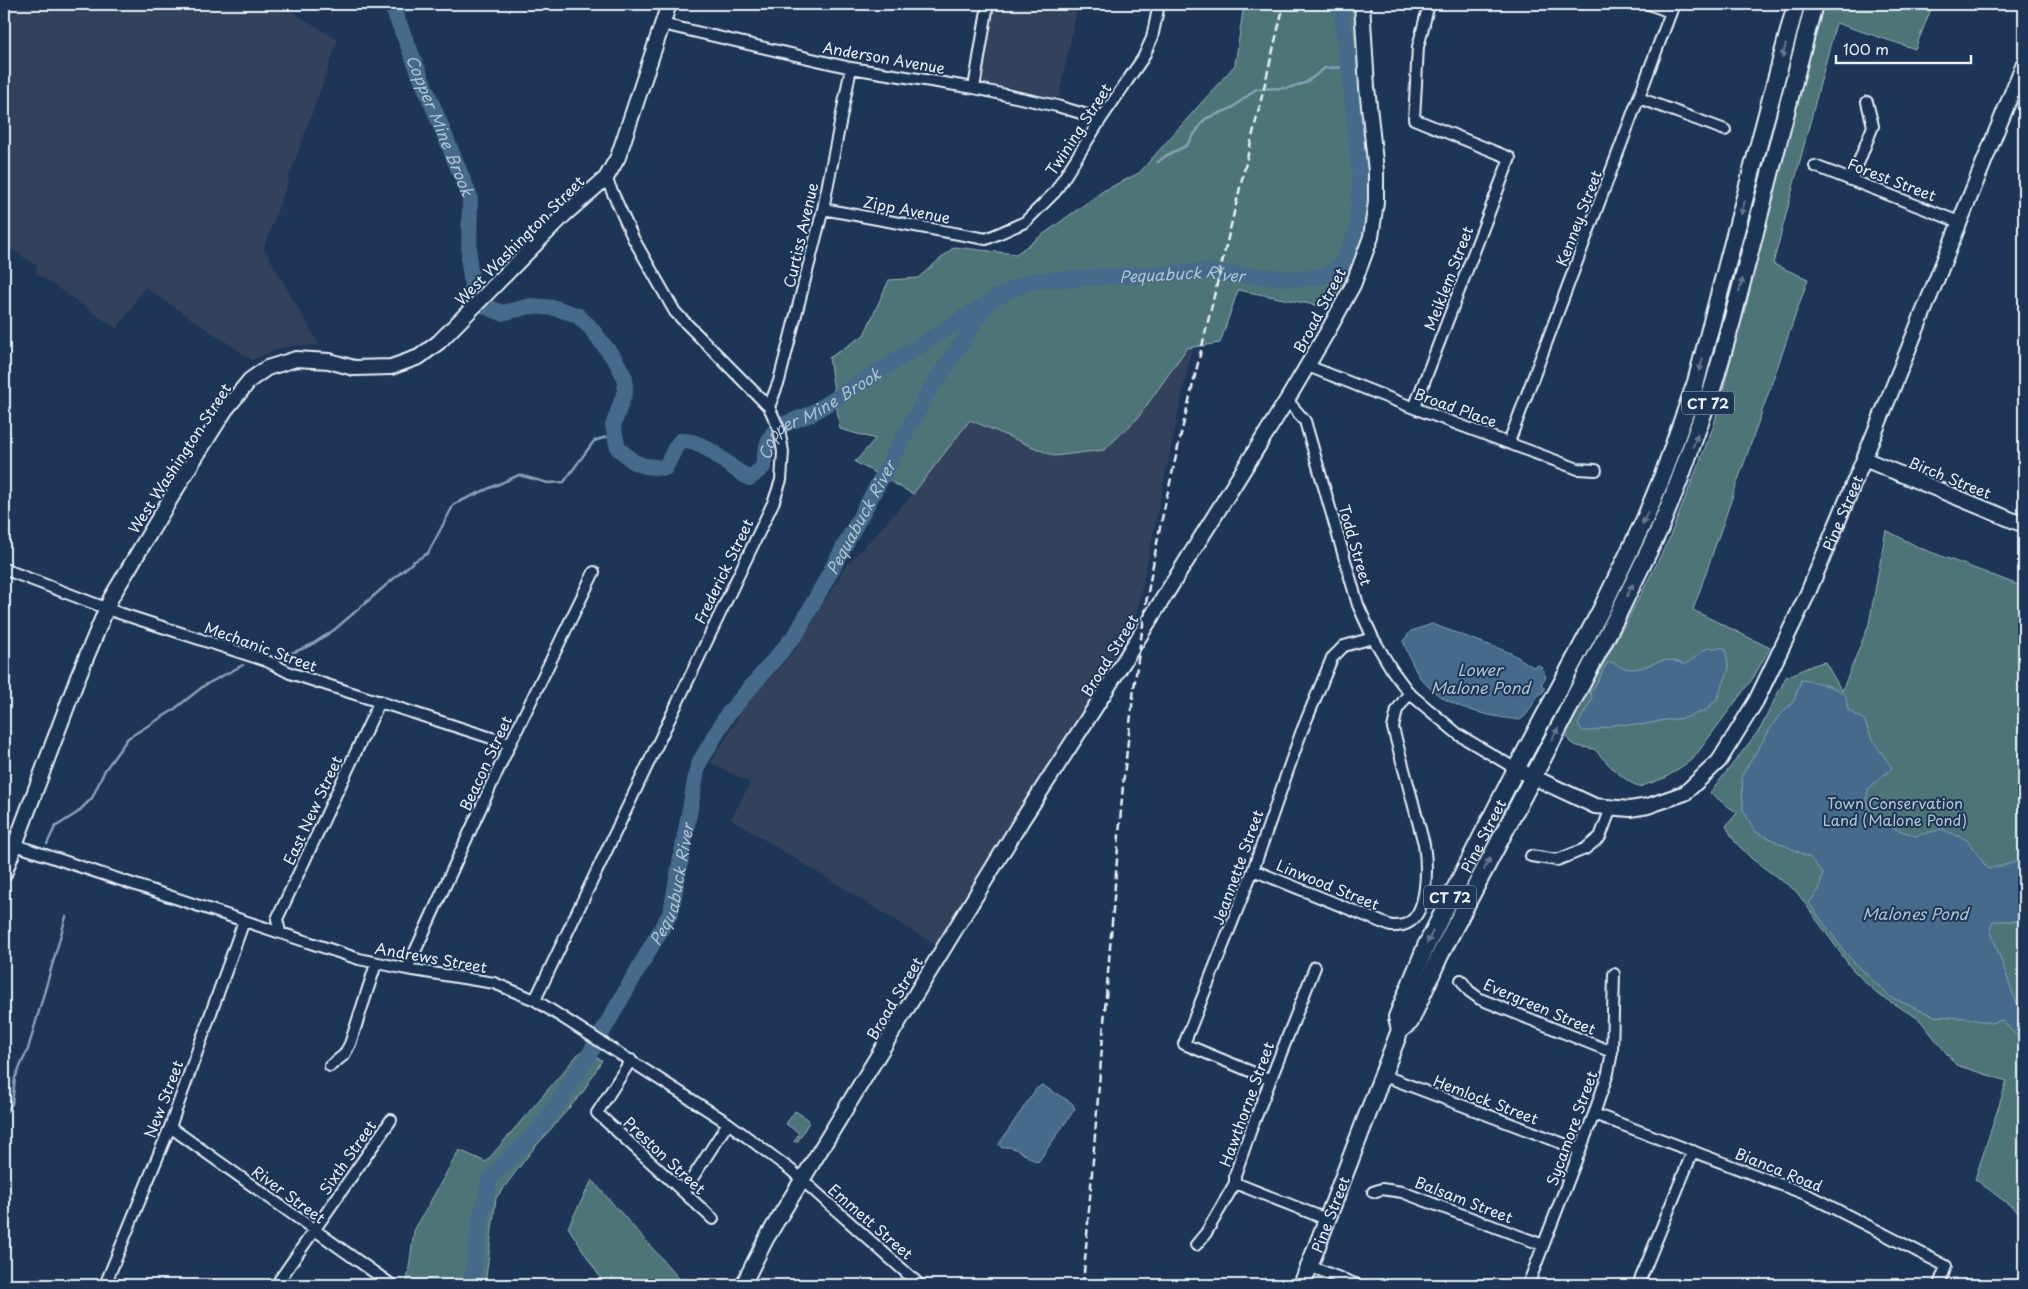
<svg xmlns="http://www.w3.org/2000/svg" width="2028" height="1289" viewBox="0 0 2028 1289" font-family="'Playpen Sans',sans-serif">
<rect width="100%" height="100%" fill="#1d3557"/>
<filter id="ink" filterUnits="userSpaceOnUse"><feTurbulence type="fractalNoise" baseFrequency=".02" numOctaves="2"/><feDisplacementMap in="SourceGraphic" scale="10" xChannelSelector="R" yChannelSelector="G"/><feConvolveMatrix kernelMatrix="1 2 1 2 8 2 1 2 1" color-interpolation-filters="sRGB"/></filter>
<g filter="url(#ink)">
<path fill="#32425d" d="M 4,4 L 280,4 L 338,40 L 264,248 L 319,345 L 297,345 L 281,348 L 252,360 L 145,287 L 117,329 L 36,273 L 37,266 L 4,244 Z
M 988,4 L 1078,4 L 1057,106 L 974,88 Z
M 1192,347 L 1134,626 L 937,946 L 731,819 L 750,783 L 711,763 L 746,704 L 798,647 L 845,567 L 913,494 L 970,420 L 1054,456 L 1187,348 Z"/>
<path fill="#4d7477" stroke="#9ab2b8" d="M 1244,4 L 1360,4 L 1368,155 L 1348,278 L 1325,307 L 1238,290 L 1220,343 L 1187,348 L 1137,419 L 1104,450 L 1054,456 L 970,420 L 913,494 L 855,462 L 875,439 L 840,429 L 829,358 L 864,335 L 889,280 L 918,278 L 954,247 L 1016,254 L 1103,191 L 1139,173 L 1235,65 Z
M 1823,4 L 1933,4 L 1915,49 L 1836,23 L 1773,264 L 1808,279 L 1693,610 L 1770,648 L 1753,678 L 1693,759 L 1665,778 L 1639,787 L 1628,781 L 1615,771 L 1594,749 L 1577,746 L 1570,742 L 1567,737 L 1567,730 L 1640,596 L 1669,539 L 1714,425 Z
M 1886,530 L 1920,548 L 2024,587 L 2024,886 L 2000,908 L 2009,921 L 2024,921 L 2024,1216 L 1975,1179 L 2007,1081 L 1956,1065 L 1919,1019 L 1877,994 L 1852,969 L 1796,891 L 1752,859 L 1735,842 L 1726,826 L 1737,813 L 1710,793 L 1760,729 L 1786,677 C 1799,672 1812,664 1825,662 L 1842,691 L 1869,624 Z
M 580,1052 L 602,1060 L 583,1092 L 530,1153 L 496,1198 L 485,1285 L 410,1285 L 407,1282 L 414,1231 L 459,1150 L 486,1162 Z
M 795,1111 L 808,1119 L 809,1122 L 798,1141 L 794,1142 L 799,1133 L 786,1124 Z
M 592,1180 L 685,1285 L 605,1285 L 568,1227 Z"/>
<path fill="#446b8b" stroke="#86a1b7" d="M 1432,624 L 1511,653 L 1533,667 L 1539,665 L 1544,670 L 1544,674 L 1546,677 L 1541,684 L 1544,687 L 1544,691 C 1532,698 1532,713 1520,720 C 1485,716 1441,707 1419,676 C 1412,665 1408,653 1403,641 L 1411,631 Z
M 1707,648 L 1725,648 L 1729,669 L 1717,699 L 1706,710 L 1685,718 L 1665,720 L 1641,725 L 1618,724 L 1592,731 L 1583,731 L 1578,724 L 1592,699 L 1590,692 L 1595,686 L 1607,663 L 1612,662 C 1643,683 1655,648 1685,665 Z
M 1801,680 C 1811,681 1842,687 1846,697 C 1847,701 1847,706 1848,710 L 1864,720 L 1872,739 L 1892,768 L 1868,789 L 1866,801 L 1871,815 L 1882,824 L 1915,836 L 1942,829 L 1967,840 L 1988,869 L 2024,860 L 2024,921 L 1993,921 L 1990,929 L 2013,994 L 2024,1018 L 2024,1037 L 2015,1034 L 2002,1020 L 1991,1023 L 1966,1018 L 1934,1016 L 1890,997 L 1847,955 L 1809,903 L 1819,890 L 1823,873 L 1809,857 L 1754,831 L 1743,809 L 1742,775 L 1777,718 L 1794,701 Z
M 1042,1085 L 1072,1103 L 1075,1109 L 1038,1162 C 1026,1158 1016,1144 1002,1148 L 999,1144 L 1036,1089 Z"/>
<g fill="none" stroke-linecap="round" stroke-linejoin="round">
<path stroke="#86a1b7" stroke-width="2.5" d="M 1158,162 L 1167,155 L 1186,146 L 1205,119 L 1232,108 L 1256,89 L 1288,88 L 1305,83 L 1325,68 L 1348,67
M 287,655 L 311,645 L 334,630 L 413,562 L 428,553 L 454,504 L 519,475 L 548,483 L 564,482 L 594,441 L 615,434
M 47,844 L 55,827 L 77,813 L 92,798 L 105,770 L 128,738 L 172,711 L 205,685 L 243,665
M 4,1115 L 12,1104 L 15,1078 L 28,1049 L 66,917"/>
<g stroke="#446b8b" stroke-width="16">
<path id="s1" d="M 391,4 L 470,197 L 469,263 L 473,293 L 487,307 L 502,313 L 531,306 L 555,308 L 577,315 L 589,326 L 616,361 L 625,378 L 625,391 L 613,426 L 618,448 L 634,462 L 645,466 L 665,468 C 672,457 671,452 680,441 C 708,439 726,468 750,478 L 763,467 C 768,427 776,427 811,414 L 982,306"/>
<path id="s2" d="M 471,1285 L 480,1222 L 490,1178 L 542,1126 L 589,1055 L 671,912 L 698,765 L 727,715 L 797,633 L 926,396 L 989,301 L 1030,281 L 1211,271 L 1226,274 L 1302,279 L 1323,276 L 1340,267 L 1357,231 L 1360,179 L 1350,74 L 1340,4"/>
</g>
<defs>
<path id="minor" d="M 1649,4 L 1670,12
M 662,24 L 851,68 L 974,88 L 1057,106 L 1101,119
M 974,88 L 988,4
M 1639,98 L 1725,130
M 1815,166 L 1959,222
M 1852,179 L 1873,126 L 1867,102
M 823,209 L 986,239 L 1025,222 L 1055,192 L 1101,119 L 1143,58 L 1152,38 L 1159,4
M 1308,366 L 1414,408 L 1578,469 L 1596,470
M 1287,400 L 1305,421 L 1358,605 L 1373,638 L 1392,670 L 1409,693 L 1459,735 L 1516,769
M 769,407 L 779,381 L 823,209 L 851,68
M 1414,408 L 1510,158 L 1414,119 L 1418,47 L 1429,4
M 1509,442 L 1674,4
M 4,569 L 116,612 L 267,661 L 290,673 L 510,744
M 15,845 L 359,959 L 407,969 L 494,983 L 535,1000 L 728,1123 L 791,1170 L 920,1285
M 1531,856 L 1557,860 L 1585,849 L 1600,837 L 1611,808
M 1253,870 L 1391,926 C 1395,926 1400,926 1403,925 C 1430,918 1427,864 1424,844 L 1393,728 L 1397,710 L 1409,693
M 280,932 L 277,919 L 380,701
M 407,969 L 510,744 L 594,572
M 1461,980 L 1469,991 L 1480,999 L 1612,1052
M 535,1000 L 774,501 L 781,480 L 783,452 L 779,429 L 769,407 L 675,312 L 633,238 L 606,178
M 631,1060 L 597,1113 L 713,1219
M 330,1066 L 344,1055 L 350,1044 L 376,964
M 1382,1075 L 1580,1150
M 1269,1079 L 1184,1044 L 1253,870 L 1301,733 L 1332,658 L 1344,646 L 1373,638
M 1594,1114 L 1808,1195 L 1946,1266 L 1939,1285
M 170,1127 L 392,1285
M 1235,1183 L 1326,1219
M 684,1191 L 728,1123
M 1373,1192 L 1382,1189 L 1402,1192 L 1543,1245
M 1196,1245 L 1206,1233 L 1235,1183 L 1235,1175 L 1250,1132 L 1315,967
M 1309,1266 L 1358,1285
M 105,1285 L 170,1127 L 244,921
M 276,1285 L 391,1120
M 1528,1285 L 1594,1114 L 1608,1073 L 1612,1052 L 1614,974
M 1638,1285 L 1693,1151"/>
<g id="secondary">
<path d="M 1864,459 L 2024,525"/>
<path id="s3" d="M 1516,769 L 1595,806 L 1630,809 L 1648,806 L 1685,793 L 1719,761 L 1756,701 L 1807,595 L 1864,459 L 2024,63"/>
<path d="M 4,874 L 78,677 L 111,598 L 193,461 L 226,409 L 250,380 L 267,368 L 296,359 L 329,361 L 354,368 L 391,367 L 419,357 L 439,342 L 565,214 L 606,178 L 618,157 L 669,4"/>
<path d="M 743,1285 L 766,1239 L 1022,820 L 1094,709 L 1287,400 L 1329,329 L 1353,285 L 1371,237 L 1376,202 L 1376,171 L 1367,87 L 1362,4"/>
</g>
<g id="trunk">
<path id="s4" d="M 1400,1030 L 1397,1017 L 1426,946 L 1516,769 L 1601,610 L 1644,521 L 1663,475 L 1696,382 L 1796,4"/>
<path id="s5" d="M 1302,1285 L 1400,1030 L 1410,1022 L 1440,955 L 1616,618 L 1660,528 L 1679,481 L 1713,386 L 1732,321 L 1814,4"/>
</g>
</defs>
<use href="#minor" stroke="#e8f1f8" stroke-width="14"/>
<use href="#secondary" stroke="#e8f1f8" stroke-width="18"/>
<use href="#trunk" stroke="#e8f1f8" stroke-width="20"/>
<use href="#minor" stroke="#1d3557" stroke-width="10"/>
<use href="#secondary" stroke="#1d3557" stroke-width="14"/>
<use href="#trunk" stroke="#1d3557" stroke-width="16"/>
<path stroke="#e8f1f8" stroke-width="2.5" stroke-dasharray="8 4" stroke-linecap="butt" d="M 1083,1285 L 1123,785 L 1134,688 L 1146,603 L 1159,532 L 1181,434 L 1284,4"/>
</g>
<defs><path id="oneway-solid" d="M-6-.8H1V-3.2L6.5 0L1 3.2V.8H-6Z" transform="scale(1.25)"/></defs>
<g fill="#64778f">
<use href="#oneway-solid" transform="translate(1784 51) rotate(105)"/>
<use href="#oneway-solid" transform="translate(1743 208) rotate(105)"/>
<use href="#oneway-solid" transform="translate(1741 285) rotate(-75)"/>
<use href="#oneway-solid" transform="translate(1701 365) rotate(106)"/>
<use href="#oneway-solid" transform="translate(1695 441) rotate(-69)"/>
<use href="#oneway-solid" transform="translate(1645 518) rotate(113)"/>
<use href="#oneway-solid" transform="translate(1630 590) rotate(-63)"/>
<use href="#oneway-solid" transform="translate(1555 734) rotate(-62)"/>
<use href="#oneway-solid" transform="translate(1487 864) rotate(-62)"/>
<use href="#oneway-solid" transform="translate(1430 937) rotate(116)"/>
</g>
</g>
<g text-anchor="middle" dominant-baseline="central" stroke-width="4" stroke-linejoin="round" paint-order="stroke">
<g fill="#1d3557" stroke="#abb9c8" stroke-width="1">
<rect x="1682" y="391.5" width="52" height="23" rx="4"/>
<rect x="1424" y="885.5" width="52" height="23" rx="4"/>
</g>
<g font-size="14" font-weight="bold" fill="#e8f1f8">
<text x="1708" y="403">CT 72</text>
<text x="1450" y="897">CT 72</text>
</g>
<g font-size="15" fill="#e8f1f8" stroke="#1d3557">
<text transform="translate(884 57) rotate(10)">Anderson Avenue</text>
<text transform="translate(1078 129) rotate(-57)">Twining Street</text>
<text transform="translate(1892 179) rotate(21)">Forest Street</text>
<text transform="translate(907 209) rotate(11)">Zipp Avenue</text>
<text transform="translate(1578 218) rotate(-69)">Kenney Street</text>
<text transform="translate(800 235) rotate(-77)">Curtiss Avenue</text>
<text transform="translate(519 240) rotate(-45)">West Washington Street</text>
<text transform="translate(1448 278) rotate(-69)">Meiklem Street</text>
<text transform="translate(1319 310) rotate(-62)">Broad Street</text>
<text transform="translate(1456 407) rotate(20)">Broad Place</text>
<text transform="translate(179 458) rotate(-57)">West Washington Street</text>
<text transform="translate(1950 477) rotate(22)">Birch Street</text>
<text stroke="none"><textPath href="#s3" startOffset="504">Pine Street</textPath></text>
<text transform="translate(1356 545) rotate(74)">Todd Street</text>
<text transform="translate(723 571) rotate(-64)">Frederick Street</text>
<text transform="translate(261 646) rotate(20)">Mechanic Street</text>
<text transform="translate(1109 655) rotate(-58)">Broad Street</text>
<text transform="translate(485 763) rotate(-65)">Beacon Street</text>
<text transform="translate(312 810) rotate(-65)">East New Street</text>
<text stroke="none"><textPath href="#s4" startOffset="214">Pine Street</textPath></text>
<text transform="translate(1237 867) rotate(-70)">Jeannette Street</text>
<text transform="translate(1328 884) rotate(22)">Linwood Street</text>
<text transform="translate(431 957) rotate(10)">Andrews Street</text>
<text transform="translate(894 998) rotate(-59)">Broad Street</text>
<text transform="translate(1540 1006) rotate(23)">Evergreen Street</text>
<text transform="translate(163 1099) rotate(-69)">New Street</text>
<text transform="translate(1486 1099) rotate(21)">Hemlock Street</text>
<text transform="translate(1246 1104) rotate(-70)">Hawthorne Street</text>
<text transform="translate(1571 1128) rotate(-70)">Sycamore Street</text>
<text transform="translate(665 1155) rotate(43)">Preston Street</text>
<text transform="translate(347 1157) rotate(-55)">Sixth Street</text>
<text transform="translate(1779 1169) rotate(22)">Bianca Road</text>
<text transform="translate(289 1194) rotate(36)">River Street</text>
<text transform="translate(1464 1199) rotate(21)">Balsam Street</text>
<text stroke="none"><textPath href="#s5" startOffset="76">Pine Street</textPath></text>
<text transform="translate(871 1221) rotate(41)">Emmett Street</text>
</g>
<g font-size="15" fill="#b2c5cb" stroke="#1d3557">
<text x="1895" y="802">Town Conservation<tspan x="1895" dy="17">Land (Malone Pond)</tspan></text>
</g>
<g font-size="16" font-style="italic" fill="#afc2d2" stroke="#1d3557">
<text stroke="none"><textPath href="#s1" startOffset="131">Copper Mine Brook</textPath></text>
<text stroke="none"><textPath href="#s2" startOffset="1329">Pequabuck River</textPath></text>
<text stroke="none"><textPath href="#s1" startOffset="835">Copper Mine Brook</textPath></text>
<text stroke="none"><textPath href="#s2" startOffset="879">Pequabuck River</textPath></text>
<text x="1480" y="669">Lower<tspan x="1480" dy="18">Malone Pond</tspan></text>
<text stroke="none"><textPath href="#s2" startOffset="459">Pequabuck River</textPath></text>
<text x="1915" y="913">Malones Pond</text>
</g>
</g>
<rect width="2028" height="1289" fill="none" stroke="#1d3557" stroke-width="20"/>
<rect x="10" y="10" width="2008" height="1269" fill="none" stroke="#e8f1f8" stroke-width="2" filter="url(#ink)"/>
<path d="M1836 55v8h135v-8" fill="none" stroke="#e8f1f8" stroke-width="2.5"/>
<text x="1843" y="55" font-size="15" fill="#e8f1f8" stroke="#1d3557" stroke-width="4" paint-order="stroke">100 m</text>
</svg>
